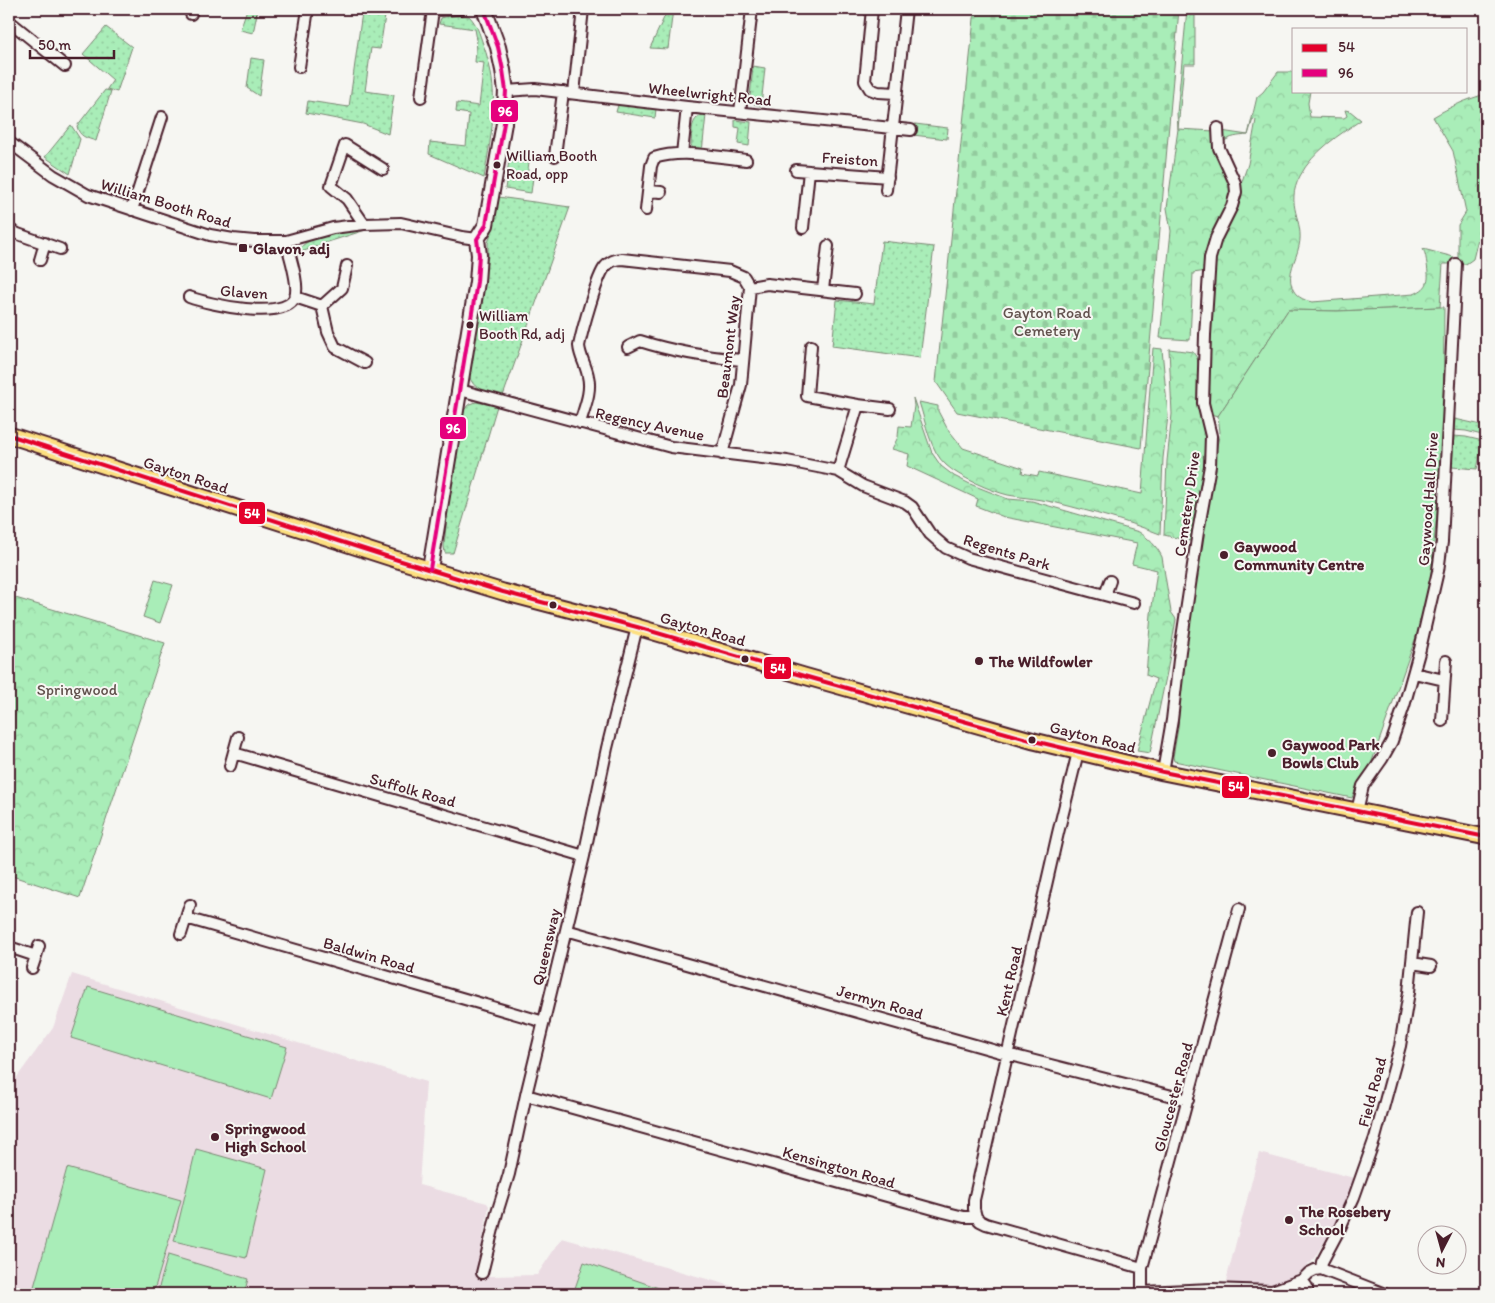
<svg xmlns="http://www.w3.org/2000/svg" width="1495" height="1303" viewBox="0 0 1495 1303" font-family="Itim,sans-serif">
<defs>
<pattern id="grass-dots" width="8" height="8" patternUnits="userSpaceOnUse" patternTransform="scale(1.25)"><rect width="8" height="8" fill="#a9edb8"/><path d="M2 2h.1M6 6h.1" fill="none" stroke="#93cb9e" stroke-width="1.8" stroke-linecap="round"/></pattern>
<pattern id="forest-crowns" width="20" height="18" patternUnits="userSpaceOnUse" patternTransform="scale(1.25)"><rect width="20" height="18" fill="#a9edb8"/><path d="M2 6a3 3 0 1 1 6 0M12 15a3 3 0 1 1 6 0" fill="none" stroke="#93cb9e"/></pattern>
<pattern id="cemetery-stones" width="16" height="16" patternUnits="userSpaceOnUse" patternTransform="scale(1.25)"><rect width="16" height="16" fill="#a9edb8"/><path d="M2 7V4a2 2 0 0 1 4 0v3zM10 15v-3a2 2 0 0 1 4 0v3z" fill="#93cb9e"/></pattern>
</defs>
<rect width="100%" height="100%" fill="#f6f6f2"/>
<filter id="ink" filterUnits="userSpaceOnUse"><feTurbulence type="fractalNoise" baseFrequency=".02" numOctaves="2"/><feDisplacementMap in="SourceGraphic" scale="10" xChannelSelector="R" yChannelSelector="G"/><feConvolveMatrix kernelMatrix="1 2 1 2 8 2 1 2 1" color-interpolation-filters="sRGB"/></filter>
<g filter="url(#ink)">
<path fill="#ebdce3" d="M 72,974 L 426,1082 L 419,1185 L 487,1203 L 489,1206 L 477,1271 L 489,1276 L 537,1275 L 562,1238 L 760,1294 L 9,1294 L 9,1088 L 53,1028 Z
M 1259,1153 L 1354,1178 L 1333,1228 L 1311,1263 L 1309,1263 L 1305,1268 L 1284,1283 L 1273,1287 L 1225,1285 Z"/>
<path fill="url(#grass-dots)" stroke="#7a8672" d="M 247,9 L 258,9 L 253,33 L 240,30 Z
M 668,9 L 673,9 L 668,49 L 650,48 Z
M 362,12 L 385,16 L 380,49 L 371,48 L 365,91 L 394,95 L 388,134 L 363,124 L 306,113 L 308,101 L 349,107 Z
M 461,15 L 469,16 C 477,24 479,33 483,44 C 501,92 492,129 484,178 L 429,154 L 430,142 L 466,146 L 469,114 L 456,112 L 457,103 L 479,106 L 484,63 L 475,62 L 477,40 L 475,29 L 439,24 L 441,18 L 449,16 Z
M 106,27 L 132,47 L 117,92 L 107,89 L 113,80 L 83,54 Z
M 251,58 L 264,60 L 259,96 L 247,88 Z
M 753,66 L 765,68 L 761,106 L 754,104 L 750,98 Z
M 105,90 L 111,91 L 96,141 C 87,138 79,137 77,126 Z
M 618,105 L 656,109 L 655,118 L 616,112 Z
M 703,115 L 706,115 L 702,152 L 694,150 L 691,145 C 692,133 690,118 703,115 Z
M 735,120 L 751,122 L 749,146 L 738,144 L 740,128 L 735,127 Z
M 915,124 L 948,128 L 947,139 L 913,135 Z
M 71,125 L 80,139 L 70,174 L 45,157 Z
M 509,160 L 529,162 L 527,176 L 533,177 L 531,193 L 505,189 Z
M 498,197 L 570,207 L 503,396 C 488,392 472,391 469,374 L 488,255 L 488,243 L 493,226 Z
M 375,227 L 328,242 L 296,254 C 306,232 353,229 375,227 Z
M 882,241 L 934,247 L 920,358 L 832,346 L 837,300 L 874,304 Z
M 476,402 L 497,406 L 453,553 L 445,553 L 444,546 L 449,495 L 462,413 L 468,405 Z
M 1455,419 L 1486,426 L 1486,436 L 1466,431 L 1454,430 Z
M 1454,436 L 1466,437 L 1483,441 L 1477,469 L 1452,467 Z"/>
<path fill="url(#forest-crowns)" stroke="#7a8672" d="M 1187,9 L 1195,9 L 1195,64 L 1184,64 L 1178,129 L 1215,131 L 1233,191 L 1207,271 L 1193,273 L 1190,340 L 1160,338 L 1171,231 L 1167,208 L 1178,129 L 1177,113 Z
M 1278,72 L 1294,72 L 1294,91 L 1310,91 L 1308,103 L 1310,117 L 1344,118 L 1347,116 L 1345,110 L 1350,111 L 1361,120 C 1339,135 1313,151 1300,176 C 1284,206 1305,220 1299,246 C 1296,260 1287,273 1292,287 C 1295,296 1303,300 1312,302 L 1414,294 C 1430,287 1429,280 1427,264 C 1426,259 1426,254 1423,249 L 1454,257 L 1453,264 L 1443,264 L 1440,307 L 1337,311 L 1288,310 L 1218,416 L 1210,414 L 1207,403 L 1212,258 L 1233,207 L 1248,164 L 1256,120 L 1253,119 L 1248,135 C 1238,136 1231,136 1223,142 L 1221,131 L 1248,135 L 1257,97 L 1263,92 Z
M 1486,94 L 1486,206 L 1473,259 L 1466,264 L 1458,264 L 1458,225 L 1466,212 L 1453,151 L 1433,117 C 1450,107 1467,99 1486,94 Z
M 1153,348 L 1162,349 L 1168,416 L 1163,458 L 1160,534 C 1127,521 1092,512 1057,503 C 1041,499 1024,498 1008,495 C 991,491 959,477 946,465 C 930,451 926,423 919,402 L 938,406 L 938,411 L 947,428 L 963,448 L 1023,468 L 1022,473 L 1038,476 L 1039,472 L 1142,494 Z
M 1169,349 L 1193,352 L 1197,358 L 1199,366 L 1200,403 L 1206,435 L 1207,465 L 1190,541 L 1164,535 L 1167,461 L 1172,414 Z
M 913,398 L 932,453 L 941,466 L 954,476 L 970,484 L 1008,499 L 1032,501 L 1139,532 C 1148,538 1157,546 1162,557 L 1171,612 L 1176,619 L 1167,672 L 1150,753 L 1137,751 L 1156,679 L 1146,675 L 1151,614 L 1157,570 L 1132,564 L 1137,543 L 1004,517 L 976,506 L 978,499 L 907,466 L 909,454 L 892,449 L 898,437 L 899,426 L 911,427 L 914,406 Z
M 9,596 L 165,643 L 80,898 L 9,875 Z"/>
<path fill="url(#cemetery-stones)" stroke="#7a8672" d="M 975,9 L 1179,9 L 1141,448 L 957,412 L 936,382 Z"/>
<path fill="#a9edb8" stroke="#7a8672" d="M 1440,307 L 1444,307 L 1443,453 L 1428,603 L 1371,764 L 1359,780 L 1352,798 L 1174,761 L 1173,757 L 1178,728 L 1183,658 L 1204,530 L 1212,469 L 1220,432 L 1218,416 L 1288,310 L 1337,311 Z
M 155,580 L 173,585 L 160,623 L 143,617 Z
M 88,987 L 287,1047 L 271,1099 L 71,1038 Z
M 196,1149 L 267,1169 L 246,1258 L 174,1241 Z
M 67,1168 L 181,1200 L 153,1294 L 32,1294 Z
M 168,1255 L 248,1279 L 244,1294 L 157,1294 Z
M 584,1262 L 676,1294 L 573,1294 Z"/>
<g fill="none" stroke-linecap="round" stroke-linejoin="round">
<defs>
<path id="street" d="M 426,9 L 433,10 L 460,9
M 872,9 L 865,81 L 870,89 L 878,92 L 896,93
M 191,14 L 192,9
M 9,21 L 65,66
M 299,67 L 308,9
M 506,91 L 535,89 L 687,107 L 911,130
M 574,93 L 583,9
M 421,97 L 433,10
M 740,112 L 752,9
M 9,142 L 53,175 L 88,195 L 210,235 L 233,239 L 254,241 L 286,241 L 333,228 L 364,224 L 401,223 L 462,237 L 477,239
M 682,154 L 687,107
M 555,156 L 563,92
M 796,170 L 888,177
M 886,190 L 906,9
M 649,191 L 661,192
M 132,210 L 162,117
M 646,210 L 651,166 L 654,158 C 683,149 716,157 746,160
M 364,224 L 347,199 L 331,186 L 345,145 L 383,169
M 803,228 L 809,171
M 9,229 L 18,234 L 60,249
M 40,260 L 45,243
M 750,287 L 767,284 L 855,294
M 823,290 L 828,246
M 189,297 C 208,304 285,322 295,297 C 300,285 289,254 286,241
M 295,297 L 322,306 L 328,332 L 335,347 L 365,363
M 322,306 L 342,288 L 347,266
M 811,346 L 807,396 L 858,405 L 890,409
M 628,347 L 640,341 C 674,352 707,357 742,360
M 460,390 L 671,447 L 787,461 L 838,471 L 863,486 L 905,502 L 912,507 L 930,534 L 946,548 L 968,558 L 1134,603
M 580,423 C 584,408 592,392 588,376 C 586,365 580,357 579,346 C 582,331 597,276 605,267 C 610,261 615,259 622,259 L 730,271 L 744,277 L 750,287 L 741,385 L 722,454
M 838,471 L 858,405
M 1105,595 L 1110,581
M 1414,673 L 1444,680
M 1442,721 L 1446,661
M 234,753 L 584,856
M 230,766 L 238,737
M 1163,772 L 1172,720 L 1180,651 L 1198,532 L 1210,466 L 1211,436 L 1203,403 L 1205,335 L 1210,258 L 1216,238 L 1232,206 L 1236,192 L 1235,183 L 1219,148 L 1218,128
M 1357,811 L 1363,786 L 1382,759 L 1392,741 L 1404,706 L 1420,649 L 1438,571 L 1442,542 L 1456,264
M 186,918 L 544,1022
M 566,930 L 1007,1054 L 1188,1100
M 181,934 L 190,905
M 9,947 L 36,956 L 32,968
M 36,956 L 39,946
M 1412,963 L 1431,966
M 526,1095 L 944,1212 L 964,1217 L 976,1217 L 980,1221 L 986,1224 L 1142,1268
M 976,1217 L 974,1209 L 974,1200 L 1058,833 L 1078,752
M 1321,1269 L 1322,1262 L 1339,1230 L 1354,1197 L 1375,1138 L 1400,1046 L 1409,992 L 1417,912
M 482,1273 L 497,1213 L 509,1174 L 526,1095 L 584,856 L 607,748 L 637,627
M 1302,1280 L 1307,1287 L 1307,1294
M 1142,1292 L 1142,1268 L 1239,909
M 1138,1294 L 1142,1292 L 1212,1289 L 1272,1291 L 1302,1280 L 1309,1273 L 1315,1270 L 1321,1269 L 1385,1294"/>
<path id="secondary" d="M 430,569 L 477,282 L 479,255 L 477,239 L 486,225 L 504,123 L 506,91 L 503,70 L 498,47 L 484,9"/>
<path id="primary" d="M 9,435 L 398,560 L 503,592 L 637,627 L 804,676 L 1034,741 L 1163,772 L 1486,837"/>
</defs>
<use href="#street" stroke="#4a1f2b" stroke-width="14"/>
<use href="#secondary" stroke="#4a1f2b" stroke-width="18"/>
<use href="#primary" stroke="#4a1f2b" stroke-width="19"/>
<use href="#street" stroke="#f6f6f2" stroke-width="10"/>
<use href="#secondary" stroke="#f6f6f2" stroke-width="14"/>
<use href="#primary" stroke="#fddf80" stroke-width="15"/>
<defs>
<path id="bus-1" d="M 9,435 L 398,560 L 503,592 L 637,627 L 804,676 L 1034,741 L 1163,772 L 1486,837"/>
<path id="bus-2" d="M 430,569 L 477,282 L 479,255 L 477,239 L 486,225 L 504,123 L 506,91 L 503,70 L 498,47 L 484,9"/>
</defs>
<use href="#bus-1" stroke="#f6f6f2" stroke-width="8"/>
<use href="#bus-2" stroke="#f6f6f2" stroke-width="8"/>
<use href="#bus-1" stroke="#e4002b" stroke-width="4"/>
<use href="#bus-2" stroke="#e5007d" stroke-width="4"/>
</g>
</g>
<g fill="#4a1f2b" stroke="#f6f6f2" stroke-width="2">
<circle cx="497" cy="165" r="4.5"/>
<rect x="238" y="243" width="10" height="10" rx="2.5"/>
<circle cx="470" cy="325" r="4.5"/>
<circle cx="1224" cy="555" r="5"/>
<circle cx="553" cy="605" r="4.5"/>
<circle cx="745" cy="659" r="4.5"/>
<circle cx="979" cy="661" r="5"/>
<circle cx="1032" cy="740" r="4.5"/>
<circle cx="1272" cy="753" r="5"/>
<circle cx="215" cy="1137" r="5"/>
<circle cx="1289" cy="1220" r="5"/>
</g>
<g text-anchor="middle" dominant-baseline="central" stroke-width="4" stroke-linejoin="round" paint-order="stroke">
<g font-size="15" fill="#4a1f2b" stroke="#f6f6f2" text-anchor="start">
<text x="506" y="156">William Booth<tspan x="506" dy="18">Road, opp</tspan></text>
<text x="479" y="316">William<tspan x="479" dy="18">Booth Rd, adj</tspan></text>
</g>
<g font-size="16" fill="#4a1f2b" stroke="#f6f6f2">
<text transform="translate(710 94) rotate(6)">Wheelwright Road</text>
<text transform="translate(850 159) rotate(4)">Freiston</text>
<text transform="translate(166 203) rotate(17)">William Booth Road</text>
<text transform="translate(244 292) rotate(4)">Glaven</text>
<text transform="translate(728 347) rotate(-83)">Beaumont Way</text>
<text transform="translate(650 424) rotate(12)">Regency Avenue</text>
<text transform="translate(186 475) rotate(18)">Gayton Road</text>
<text transform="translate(1428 499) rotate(-86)">Gaywood Hall Drive</text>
<text transform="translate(1187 504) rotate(-82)">Cemetery Drive</text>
<text transform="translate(1007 552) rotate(17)">Regents Park</text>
<text transform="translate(703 629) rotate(16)">Gayton Road</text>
<text transform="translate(1093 737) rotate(14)">Gayton Road</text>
<text transform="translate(413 790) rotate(16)">Suffolk Road</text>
<text transform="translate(546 947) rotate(-77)">Queensway</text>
<text transform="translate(369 955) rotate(16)">Baldwin Road</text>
<text transform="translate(1009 981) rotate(-77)">Kent Road</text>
<text transform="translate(880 1002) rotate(16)">Jermyn Road</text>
<text transform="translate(1372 1092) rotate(-75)">Field Road</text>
<text transform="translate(1173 1097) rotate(-75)">Gloucester Road</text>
<text transform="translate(839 1167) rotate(16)">Kensington Road</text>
</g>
<g font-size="16" font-weight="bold" fill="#4a1f2b" stroke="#f6f6f2" text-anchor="start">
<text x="253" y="248">Glavon, adj</text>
<text x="1234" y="546">Gaywood<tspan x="1234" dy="18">Community Centre</tspan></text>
<text x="989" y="661">The Wildfowler</text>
<text x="1282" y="744">Gaywood Park<tspan x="1282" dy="18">Bowls Club</tspan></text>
<text x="225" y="1128">Springwood<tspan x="225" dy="18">High School</tspan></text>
<text x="1299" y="1211">The Rosebery<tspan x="1299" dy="18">School</tspan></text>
</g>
<g font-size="16" fill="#62524e" stroke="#f6f6f2">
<text x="1047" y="312">Gayton Road<tspan x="1047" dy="18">Cemetery</tspan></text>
<text x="77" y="689">Springwood</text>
</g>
</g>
<g stroke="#f6f6f2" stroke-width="2">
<rect x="490" y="99" width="29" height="24" rx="5" fill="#e5007d"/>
<rect x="439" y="416" width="28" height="24" rx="5" fill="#e5007d"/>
<rect x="238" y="501" width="28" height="24" rx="5" fill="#e4002b"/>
<rect x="763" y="656" width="29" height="24" rx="5" fill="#e4002b"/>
<rect x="1221" y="775" width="29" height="24" rx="5" fill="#e4002b"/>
</g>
<g font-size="14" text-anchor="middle" font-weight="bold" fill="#fff">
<text x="505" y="116">96</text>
<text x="453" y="433">96</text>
<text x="252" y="518">54</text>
<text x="778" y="673">54</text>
<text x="1236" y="791">54</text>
</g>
<rect width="1495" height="1303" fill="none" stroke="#f6f6f2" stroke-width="30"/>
<rect x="15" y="15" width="1465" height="1273" fill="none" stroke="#4a1f2b" stroke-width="2" filter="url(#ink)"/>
<rect x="1292" y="28" width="175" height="65" fill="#f6f6f2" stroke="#b1a0a2"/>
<rect x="1302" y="44" width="25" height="8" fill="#e4002b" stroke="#b1a0a2"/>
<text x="1338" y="52" font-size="15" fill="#4a1f2b">54</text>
<rect x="1302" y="69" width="25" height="8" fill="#e5007d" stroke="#b1a0a2"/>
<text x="1338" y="78" font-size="15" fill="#4a1f2b">96</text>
<g transform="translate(1442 1250) rotate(186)"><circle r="24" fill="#f6f6f2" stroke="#b1a0a2"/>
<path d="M0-4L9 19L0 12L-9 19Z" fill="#4a1f2b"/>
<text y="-8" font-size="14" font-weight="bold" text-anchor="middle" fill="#4a1f2b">N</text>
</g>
<path d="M30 50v8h84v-8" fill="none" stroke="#4a1f2b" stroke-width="2.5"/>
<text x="38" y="50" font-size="15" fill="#4a1f2b" stroke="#f6f6f2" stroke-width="4" paint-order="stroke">50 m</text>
</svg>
